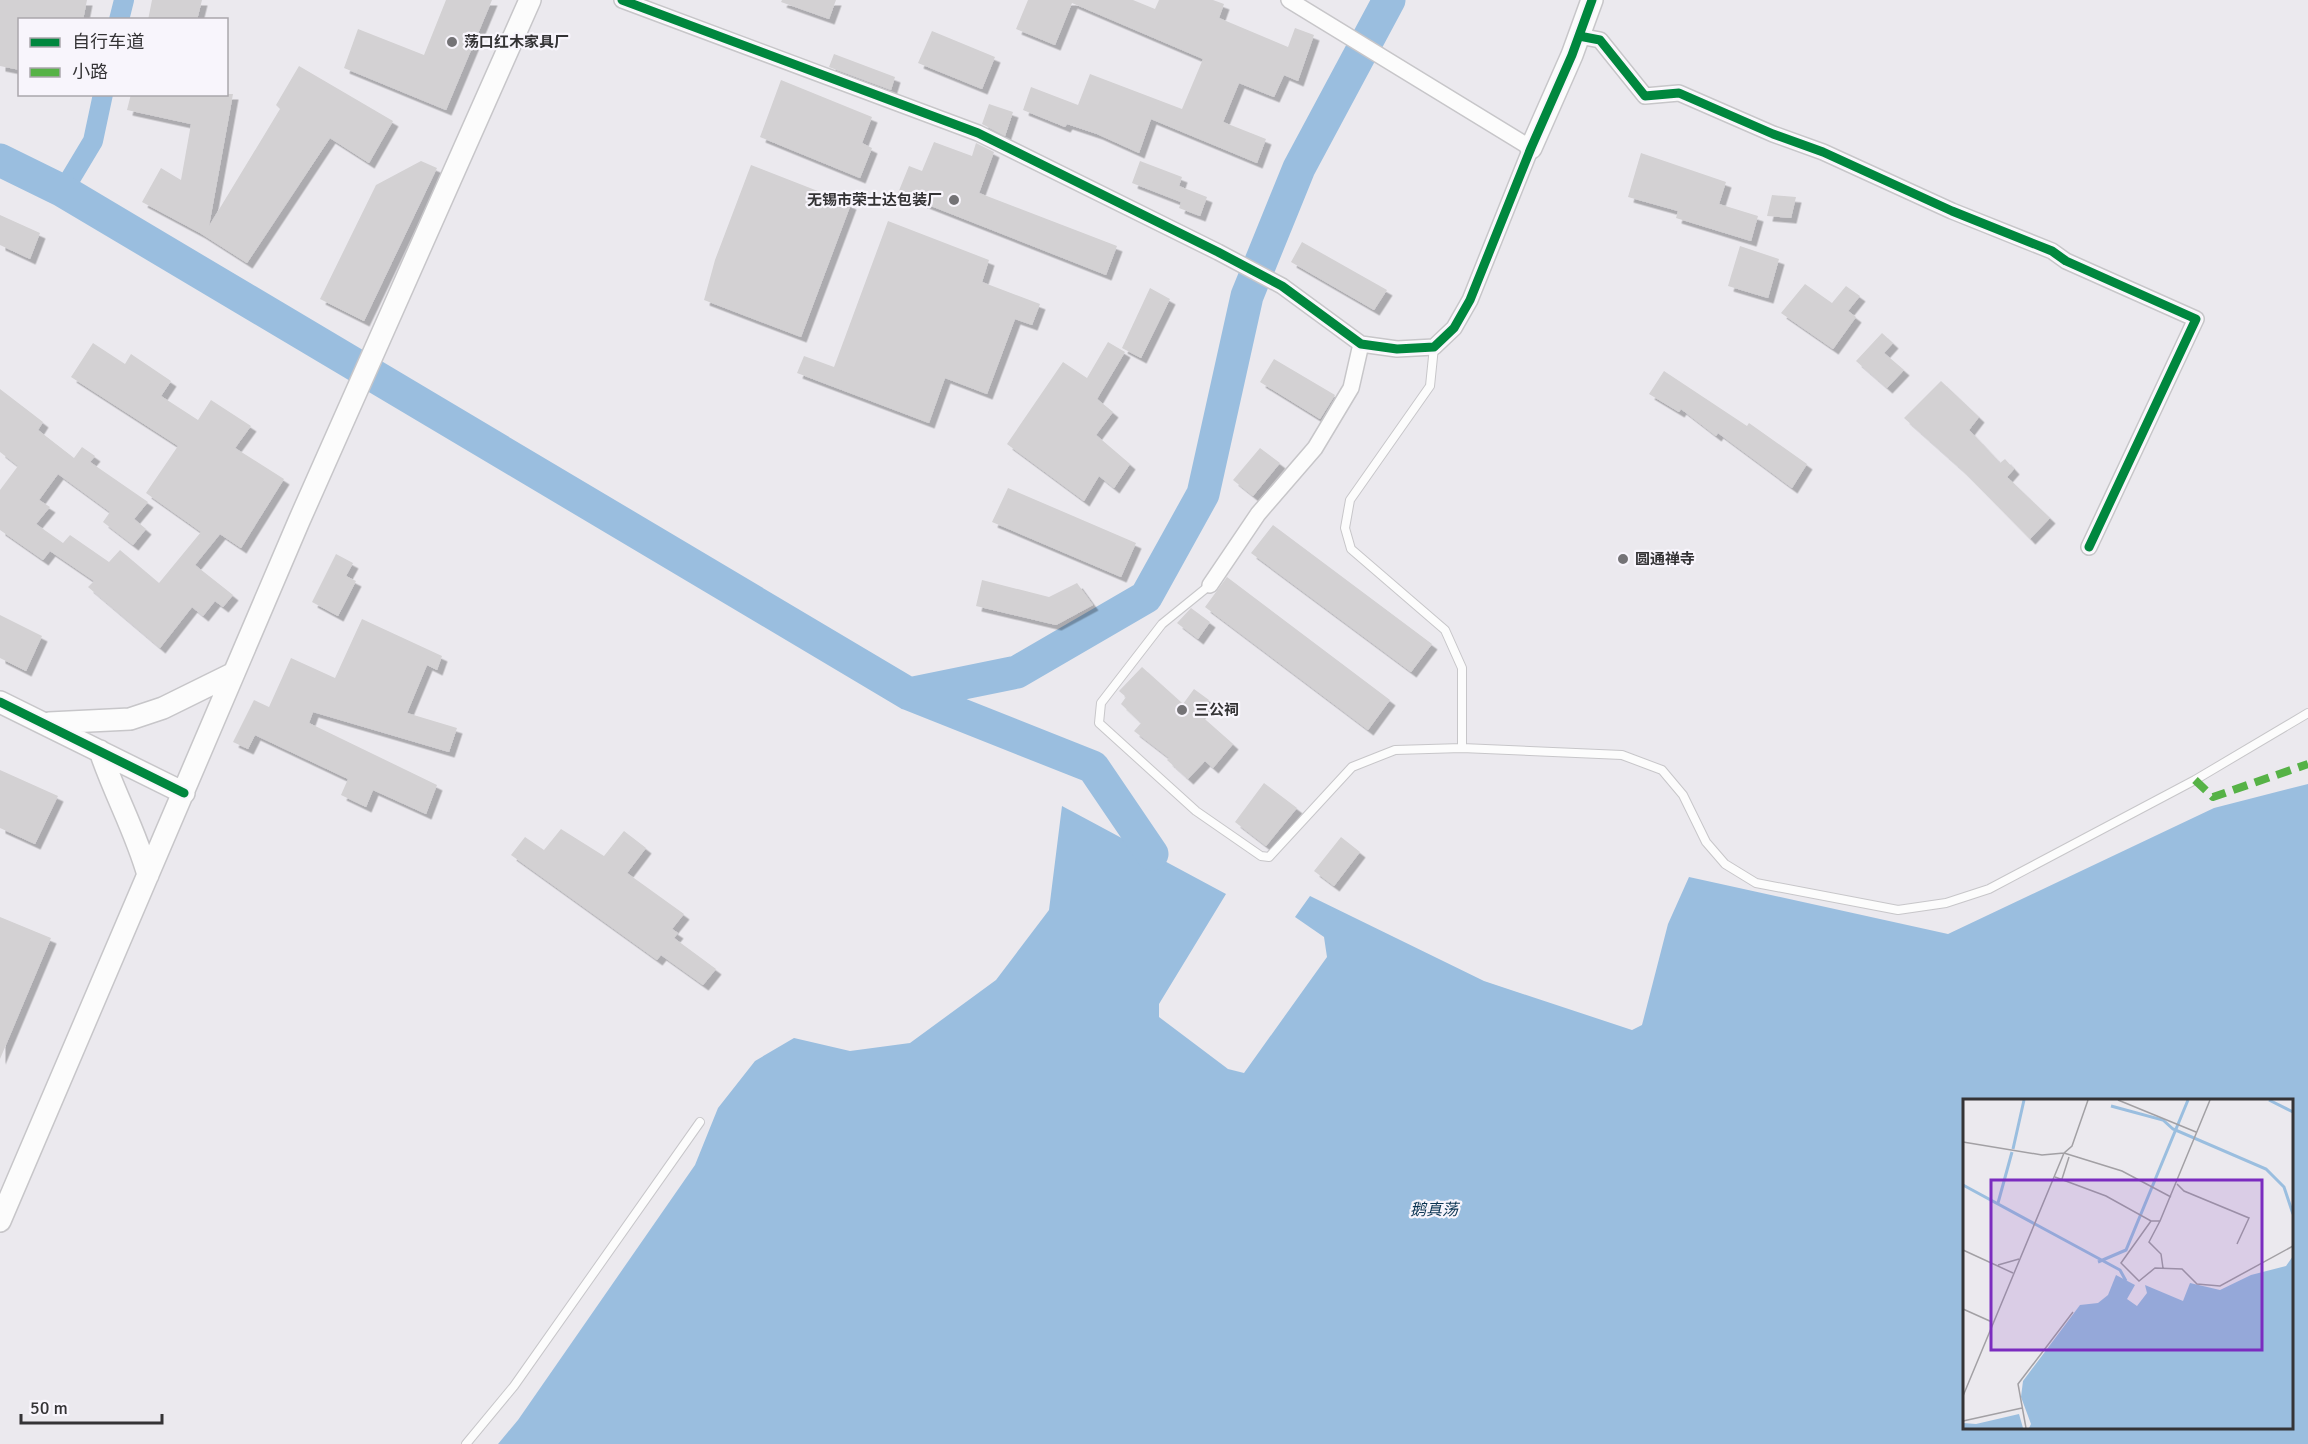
<svg xmlns="http://www.w3.org/2000/svg" width="2308" height="1444" viewBox="0 0 2308 1444" font-family="Signika,'Noto Sans SC',sans-serif">
<defs>
<filter id="shadow"><feDropShadow dx="5.5" dy="5.5" stdDeviation="0" flood-color="#0004"/></filter>
</defs>
<rect width="100%" height="100%" fill="#ebe9ee"/>
<path fill="#9abedf" fill-rule="evenodd" d="M 2308,784 L 2308,1444 L 498,1444 L 518,1420 L 695,1165 L 718,1108 L 755,1061 L 794,1038 L 850,1051 L 910,1043 L 996,980 L 1049,910 L 1062,806 L 1226,894 L 1159,1004 L 1159,1017 L 1228,1069 L 1244,1073 L 1327,957 L 1324,937 L 1295,917 L 1310,896 L 1484,981 L 1632,1030 L 1642,1025 L 1668,924 L 1689,877 L 1948,934 L 2214,808 ZM 1964,1100 L 2292,1100 L 2292,1428 L 1964,1428 Z"/>
<g fill="none" stroke-linecap="round" stroke-linejoin="round">
<path stroke="#9abedf" stroke-width="20" d="M 119,20 L 124,0
M 63,191 L 93,141 L 103,94"/>
<path stroke="#9abedf" stroke-width="33" d="M 0,160 L 63,191 L 909,694 L 1093,767 L 1152,854
M 909,694 L 1017,672 L 1146,597 L 1203,494 L 1247,296 L 1299,168 L 1389,0"/>
</g>
<path fill="#d3d1d3" filter="url(#shadow)" d="M 0,0 L 87,0 L 83,20 L 20,20 L 20,70 L 0,66 Z
M 152,0 L 202,0 L 197,20 L 148,20 Z
M 446,0 L 492,0 L 446,110 L 344,68 L 358,29 L 424,55 Z
M 782,0 L 836,0 L 829,19 L 781,2 Z
M 1028,0 L 1133,0 L 1155,9 L 1159,0 L 1213,0 L 1224,4 L 1219,18 L 1288,47 L 1295,28 L 1314,35 L 1298,81 L 1284,75 L 1274,97 L 1239,83 L 1223,122 L 1266,139 L 1257,163 L 1151,119 L 1139,153 L 1097,134 L 1067,124 L 1065,127 L 1023,110 L 1031,87 L 1078,105 L 1090,74 L 1182,109 L 1203,59 L 1072,3 L 1055,45 L 1016,29 Z
M 932,31 L 995,57 L 982,89 L 918,63 Z
M 834,54 L 895,77 L 891,90 L 829,67 Z
M 299,66 L 393,121 L 369,163 L 330,138 L 247,263 L 200,233 L 142,202 L 161,168 L 181,180 L 191,124 L 127,110 L 131,94 L 233,94 L 209,226 L 280,109 L 276,105 Z
M 781,80 L 872,117 L 862,143 L 872,148 L 860,178 L 760,137 Z
M 989,104 L 1013,112 L 1005,136 L 982,124 Z
M 934,142 L 972,156 L 976,143 L 994,152 L 979,193 L 1117,246 L 1106,275 L 898,193 L 909,166 L 922,171 Z
M 1641,153 L 1726,182 L 1719,204 L 1758,216 L 1751,241 L 1676,218 L 1678,211 L 1628,197 Z
M 421,161 L 437,168 L 364,321 L 320,299 L 376,185 Z
M 1140,161 L 1182,177 L 1179,186 L 1207,197 L 1200,216 L 1179,208 L 1181,202 L 1132,183 Z
M 751,165 L 851,204 L 801,337 L 704,300 L 715,260 Z
M 1772,195 L 1796,197 L 1791,218 L 1767,216 Z
M 0,215 L 40,233 L 30,259 L 0,245 Z
M 888,221 L 989,260 L 982,282 L 1040,304 L 1032,325 L 1015,319 L 987,394 L 945,378 L 929,423 L 797,373 L 804,356 L 834,367 Z
M 1302,242 L 1387,290 L 1374,310 L 1291,262 Z
M 1740,246 L 1779,259 L 1768,298 L 1728,286 Z
M 1805,284 L 1832,303 L 1846,286 L 1860,296 L 1848,311 L 1856,317 L 1833,349 L 1781,313 Z
M 1150,288 L 1170,299 L 1141,358 L 1122,348 Z
M 1882,333 L 1893,343 L 1884,353 L 1904,370 L 1887,388 L 1856,361 Z
M 1108,342 L 1125,352 L 1097,399 L 1113,412 L 1096,435 L 1130,464 L 1114,488 L 1099,476 L 1084,501 L 1007,444 L 1063,362 L 1087,378 Z
M 93,343 L 125,364 L 131,354 L 171,381 L 161,396 L 198,420 L 211,400 L 251,426 L 235,448 L 284,479 L 241,548 L 220,534 L 195,565 L 233,595 L 223,607 L 215,601 L 203,616 L 192,607 L 160,648 L 88,587 L 94,581 L 50,551 L 43,560 L 0,530 L 0,490 L 18,466 L 0,452 L 0,389 L 43,422 L 38,430 L 74,458 L 82,447 L 95,456 L 90,462 L 148,502 L 134,519 L 146,529 L 133,545 L 103,522 L 110,512 L 58,474 L 39,500 L 50,507 L 36,524 L 63,543 L 70,535 L 109,562 L 120,550 L 159,583 L 201,532 L 146,493 L 178,446 L 71,377 Z
M 1274,359 L 1335,395 L 1320,419 L 1260,382 Z
M 1664,371 L 1747,426 L 1749,423 L 1807,464 L 1792,488 L 1718,433 L 1716,436 L 1681,409 L 1679,412 L 1649,394 Z
M 1941,381 L 1979,417 L 1969,430 L 2000,463 L 2005,459 L 2014,469 L 2007,477 L 2050,518 L 2030,539 L 1960,468 L 1904,418 Z
M 1260,448 L 1280,463 L 1253,496 L 1233,480 Z
M 1008,488 L 1136,543 L 1121,577 L 992,522 Z
M 1273,525 L 1432,644 L 1411,672 L 1251,553 Z
M 336,554 L 353,563 L 346,576 L 356,581 L 338,616 L 312,602 Z
M 1227,577 L 1390,700 L 1368,730 L 1205,607 Z
M 982,580 L 1049,597 L 1077,583 L 1093,605 L 1056,625 L 976,606 Z
M 1191,608 L 1210,622 L 1198,639 L 1177,623 Z
M 0,615 L 42,636 L 26,671 L 0,658 Z
M 362,619 L 442,656 L 437,670 L 427,665 L 407,713 L 457,728 L 449,752 L 313,712 L 309,723 L 437,785 L 426,814 L 373,790 L 366,807 L 341,795 L 348,779 L 255,735 L 248,749 L 233,742 L 254,700 L 269,707 L 291,658 L 335,678 Z
M 1142,667 L 1183,704 L 1194,689 L 1209,700 L 1199,714 L 1233,744 L 1213,768 L 1205,761 L 1188,779 L 1167,760 L 1169,758 L 1134,731 L 1141,723 L 1121,704 L 1126,697 L 1119,691 Z
M 0,770 L 58,796 L 35,844 L 0,828 Z
M 1264,783 L 1297,808 L 1266,846 L 1235,822 Z
M 561,829 L 604,856 L 624,831 L 646,848 L 627,873 L 684,914 L 672,929 L 678,933 L 674,938 L 716,969 L 703,985 L 661,955 L 657,960 L 511,855 L 525,837 L 544,850 Z
M 1341,837 L 1360,852 L 1334,886 L 1314,871 Z
M 0,917 L 51,938 L 0,1059 Z"/>
<g fill="none" stroke-linecap="round" stroke-linejoin="round">
<defs>
<path id="lane" d="M 1434,347 L 1430,386 L 1350,500 L 1345,528 L 1351,549 L 1445,630 L 1462,668 L 1462,748
M 1210,585 L 1162,624 L 1101,703 L 1099,723 L 1196,811 L 1261,856 L 1269,857 L 1352,767 L 1395,750 L 1462,748 L 1622,755 L 1662,770 L 1683,795 L 1706,842 L 1725,864 L 1756,883 L 1898,910 L 1946,903 L 1989,889 L 2195,780 L 2308,713
M 466,1444 L 514,1386 L 700,1122"/>
<path id="street" d="M 622,0 L 978,133 L 1218,252 L 1282,286 L 1361,344 L 1397,349 L 1434,347 L 1454,328 L 1470,300 L 1531,148 L 1289,0
M 1579,36 L 1600,40 L 1645,96 L 1679,93 L 1773,134 L 1823,152 L 1952,211 L 2052,251 L 2066,261 L 2196,319 L 2089,547
M 1210,585 L 1258,514 L 1315,448 L 1351,388 L 1361,344"/>
<path id="secondary" d="M 1531,148 L 1572,55 L 1592,0
M 0,702 L 184,793
M 49,723 L 130,719 L 163,708 L 234,673
M 100,751 C 114,793 136,832 148,875
M 0,1221 L 299,521 L 530,0"/>
</defs>
<use href="#lane" stroke="#c7c6c9" stroke-width="10"/>
<use href="#street" stroke="#c7c6c9" stroke-width="18"/>
<use href="#secondary" stroke="#c7c6c9" stroke-width="24"/>
<use href="#lane" stroke="#fcfcfc" stroke-width="8"/>
<use href="#street" stroke="#fcfcfc" stroke-width="15"/>
<use href="#secondary" stroke="#fcfcfc" stroke-width="21"/>
<path stroke="#56b246" stroke-width="8" stroke-dasharray="15 8" stroke-linecap="butt" d="M 2195,780 L 2213,797 L 2308,764"/>
<defs>
<path id="cycleway" d="M 622,0 L 978,133 L 1218,252 L 1282,286 L 1361,344 L 1397,349 L 1434,347 L 1454,328 L 1470,300 L 1531,148 L 1572,55 L 1592,0
M 1579,36 L 1600,40 L 1645,96 L 1679,93 L 1773,134 L 1823,152 L 1952,211 L 2052,251 L 2066,261 L 2196,319 L 2089,547
M 0,702 L 184,793"/>
</defs>
<use href="#cycleway" stroke="#f8f5fc" stroke-width="13"/>
<use href="#cycleway" stroke="#00873e" stroke-width="9"/>
</g>
<g fill="#747376" stroke="#f8f5fc" stroke-width="2">
<circle cx="452" cy="42" r="6"/>
<circle cx="954" cy="200" r="6"/>
<circle cx="1623" cy="559" r="6"/>
<circle cx="1182" cy="710" r="6"/>
</g>
<g text-anchor="middle" dominant-baseline="central" stroke-width="4.5" stroke-linejoin="round" paint-order="stroke">
<g font-size="15" font-weight="bold" fill="#343335" stroke="#f8f5fc" text-anchor="start">
<text x="464" y="42">荡口红木家具厂</text>
<text x="942" y="200" text-anchor="end">无锡市荣士达包装厂</text>
<text x="1635" y="559">圆通禅寺</text>
<text x="1194" y="710">三公祠</text>
</g>
<g font-size="16" font-style="italic" fill="#0b3452" stroke="#f8f5fc">
<text x="1434" y="1210">鹅真荡</text>
</g>
</g>
<g transform="translate(1963 1099)">
<rect width="330" height="330" fill="#ebe9ee"/>
<path d="M 330,157 L 330,329 L 66,329 L 68,325 L 58,298 L 60,282 L 117,206 L 135,204 L 145,196 L 153,176 L 172,186 L 164,200 L 174,207 L 184,194 L 182,186 L 220,202 L 227,184 L 257,191 L 288,176 L 323,167 ZM 56,315 L 60,329 L 0,329 L 0,324 L 13,325 Z" fill="#9abedf"/>
<path fill="none" stroke="#9abedf" stroke-width="3" d="M 306,1 L 330,13M 148,7 L 200,21 L 210,30 L 303,70 L 321,88 L 330,115M 50,50 L 61,1M 0,86 L 157,171 L 163,182M 35,104 L 49,53M 135,163 L 163,151 L 225,1"/>
<path fill="none" stroke="#a2a0a4" stroke-width="1.5" d="M 155,1 L 233,33M 0,43 L 79,56 L 101,54 L 109,47 L 125,1M 101,54 L 159,72 L 208,98M 92,78 L 143,97 L 188,122 L 197,122 L 247,1M 99,80 L 106,58M 214,85 L 221,92 L 286,119 L 274,145M 188,122 L 158,164 L 176,182 L 192,169 L 219,170 L 234,185 L 257,187 L 330,147M 197,122 L 186,143 L 198,155 L 200,169M 0,151 L 50,174M 35,166 L 56,160M 0,210 L 29,223M 0,297 L 101,54M 0,322 L 59,309M 63,329 L 55,285 L 110,213"/>
<path fill="#7b2cbf" fill-opacity="0.15" stroke="#7b2cbf" stroke-width="3" d="M 28,81 L 299,81 L 299,251 L 28,251 Z"/>
<rect width="330" height="330" fill="none" stroke="#343335" stroke-width="3"/>
</g>
<rect x="18" y="18" width="210" height="78" fill="#f8f5fc" stroke="#aaa7ac" stroke-width="1.5"/>
<rect x="30" y="38" width="30" height="9" fill="#00873e" stroke="#aaa7ac" stroke-width="1.5"/>
<text x="72" y="48" font-size="18" fill="#343335">自行车道</text>
<rect x="30" y="68" width="30" height="9" fill="#56b246" stroke="#aaa7ac" stroke-width="1.5"/>
<text x="72" y="78" font-size="18" fill="#343335">小路</text>
<path d="M21 1414v9h141v-9" fill="none" stroke="#343335" stroke-width="3"/>
<text x="30" y="1414" font-size="18" fill="#343335" stroke="#f8f5fc" stroke-width="4.5" paint-order="stroke">50 m</text>
</svg>
